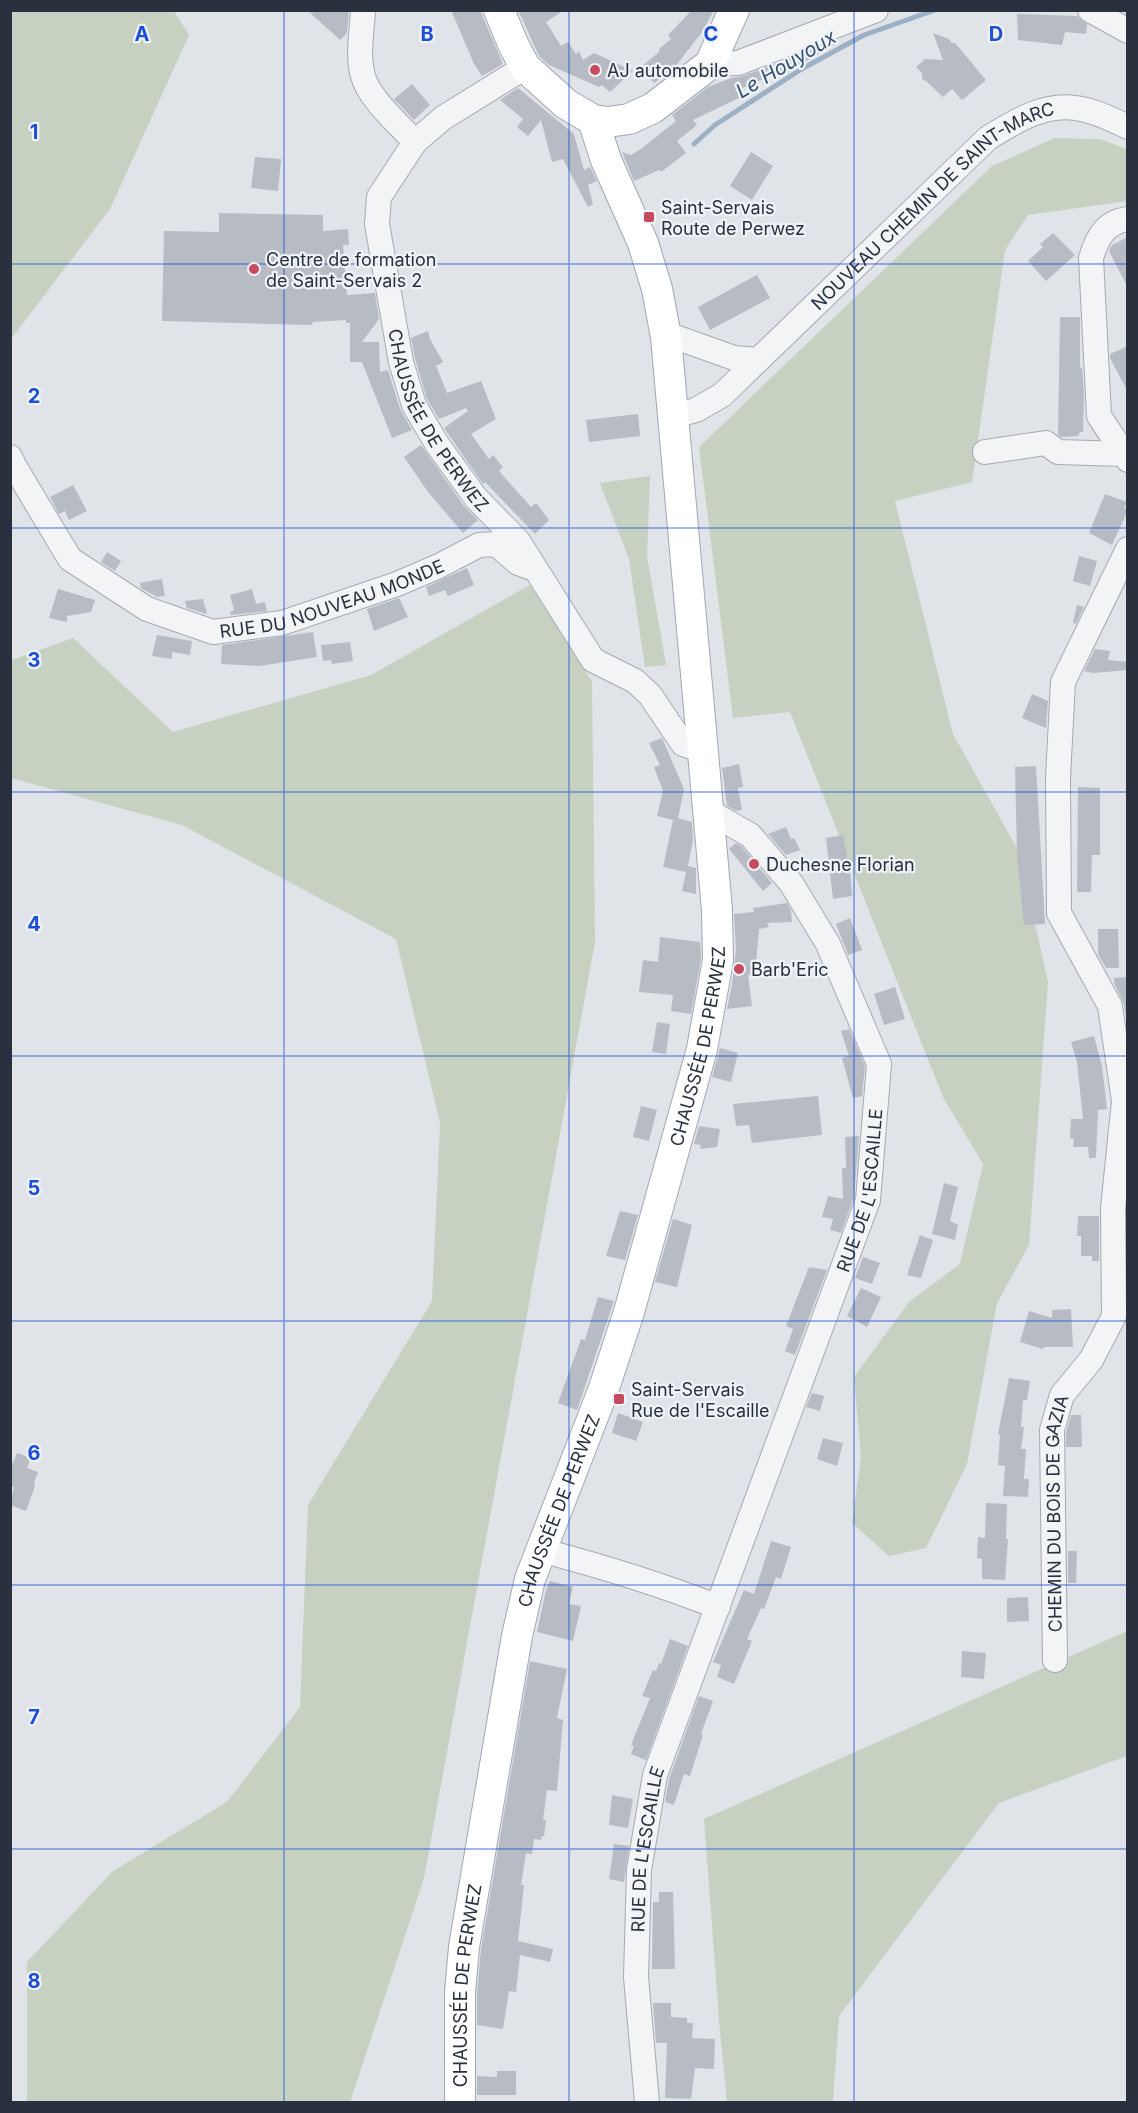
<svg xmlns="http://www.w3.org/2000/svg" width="1138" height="2113" viewBox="0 0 1138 2113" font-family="Inter,sans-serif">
<rect width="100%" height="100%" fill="#e0e3e8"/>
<path fill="#c6d1c1" d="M 11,10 L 174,11 L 189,35 L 110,209 L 11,339 Z
M 1055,138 L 1099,139 L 1127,149 L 1127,201 L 1028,215 L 1005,250 L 972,482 L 895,501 L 953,734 L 1019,852 L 1048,982 L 1029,1245 L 997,1303 L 967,1464 L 926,1548 L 889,1556 L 852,1523 L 861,1457 L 854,1377 L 909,1302 L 960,1264 L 983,1164 L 943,1097 L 790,712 L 733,718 L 699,447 L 992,166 Z
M 650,476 L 647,556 L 666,665 L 645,667 L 629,559 L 600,483 Z
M 530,585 L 592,681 L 595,942 L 424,1878 L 350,2102 L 27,2102 L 27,1962 L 113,1871 L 227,1802 L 300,1707 L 308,1505 L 432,1301 L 440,1123 L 396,939 L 182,825 L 11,778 L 11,658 L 12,660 L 73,638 L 173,732 L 371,675 Z
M 1127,1631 L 1127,1756 L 999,1803 L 839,2016 L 833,2102 L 727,2102 L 720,2032 L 704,1819 Z"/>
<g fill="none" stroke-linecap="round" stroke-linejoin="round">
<path stroke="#9db1c6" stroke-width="5" d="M 694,144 L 715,125 L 800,70 L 864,35 L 935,10"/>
</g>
<path fill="#b7bcc4" d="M 307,10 L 349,10 L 347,33 L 340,40 Z
M 451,10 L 480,10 L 503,64 L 482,76 L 474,64 Z
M 518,10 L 564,10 L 546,22 L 561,46 L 568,42 L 576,54 L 579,51 L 583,60 L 594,53 L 633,71 L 610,92 L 602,85 L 599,87 L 549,65 L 539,56 Z
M 692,10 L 714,10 L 702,32 L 675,67 L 654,83 L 641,67 L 660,51 L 659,49 L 671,39 L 668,35 Z
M 1017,14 L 1077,16 L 1087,24 L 1086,34 L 1065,32 L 1062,45 L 1018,40 Z
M 933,33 L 949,39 L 952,43 L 955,43 L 986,80 L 962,100 L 952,89 L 943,97 L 926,81 L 922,79 L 922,73 L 916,67 L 925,59 L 943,60 Z
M 833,42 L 834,45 L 778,77 L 777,73 L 738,90 L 741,97 L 693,120 L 697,125 L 677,141 L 686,153 L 661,172 L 659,170 L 634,181 L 622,152 L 631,155 L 641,149 L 676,121 L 672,115 L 708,87 L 731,78 L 743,76 Z
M 412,84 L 430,105 L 414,120 L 394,99 Z
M 518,88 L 574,134 L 584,170 L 590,167 L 597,181 L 588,185 L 593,204 L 588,207 L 563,159 L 552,162 L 541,120 L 528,136 L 517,127 L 523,119 L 500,100 Z
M 751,152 L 773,166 L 752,200 L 730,186 Z
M 255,157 L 281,159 L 278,191 L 251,188 Z
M 219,213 L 323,215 L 323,231 L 348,229 L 349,245 L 343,245 L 347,295 L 375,293 L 379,319 L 362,342 L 379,342 L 380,372 L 388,370 L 400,409 L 412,430 L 392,438 L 362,362 L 350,362 L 350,323 L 346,323 L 346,320 L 313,322 L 312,325 L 162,321 L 164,231 L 219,232 Z
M 1053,233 L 1075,255 L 1046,281 L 1028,261 L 1043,247 L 1040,244 Z
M 1128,237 L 1128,288 L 1109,251 L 1112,245 Z
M 757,275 L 770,298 L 710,330 L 698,307 Z
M 1060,317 L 1080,317 L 1080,368 L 1082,367 L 1084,395 L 1083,432 L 1080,432 L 1078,436 L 1061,437 L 1058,435 Z
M 428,331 L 430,339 L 443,362 L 436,366 L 447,393 L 481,381 L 496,419 L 471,434 L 489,459 L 493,455 L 503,467 L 499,471 L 531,507 L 536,503 L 549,520 L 535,534 L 485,482 L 483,484 L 444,428 L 468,411 L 466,408 L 439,419 L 427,399 L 415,359 L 411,338 Z
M 1128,346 L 1128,392 L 1110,358 L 1110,354 Z
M 638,414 L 640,436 L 589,442 L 586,420 Z
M 421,445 L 464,506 L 478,520 L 463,533 L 428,492 L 404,457 Z
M 73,485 L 87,511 L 69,520 L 65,511 L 59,514 L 50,497 Z
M 1105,494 L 1127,502 L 1124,508 L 1128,510 L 1112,545 L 1089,533 Z
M 107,552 L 121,561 L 115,571 L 101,562 Z
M 1079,556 L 1097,561 L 1090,586 L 1073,581 Z
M 467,568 L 474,585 L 448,596 L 445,590 L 429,596 L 426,587 Z
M 162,579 L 165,596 L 157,597 L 141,588 L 140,583 Z
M 58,589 L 95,600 L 91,612 L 67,616 L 67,622 L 49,618 Z
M 252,589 L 256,604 L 265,602 L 267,611 L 231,615 L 230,612 L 234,610 L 230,595 Z
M 399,598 L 408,617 L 374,631 L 367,609 Z
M 203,599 L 207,614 L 187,608 L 185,601 Z
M 1077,605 L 1084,607 L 1076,624 L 1073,623 Z
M 313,632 L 317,657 L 260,666 L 221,664 L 222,645 Z
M 157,635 L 192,641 L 190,655 L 172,652 L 172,659 L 152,656 Z
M 350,642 L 353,661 L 332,664 L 331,660 L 323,661 L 321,645 Z
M 1095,649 L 1110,651 L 1108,660 L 1128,662 L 1128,670 L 1093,673 L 1084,671 Z
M 1032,694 L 1048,701 L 1046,728 L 1022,718 Z
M 662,738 L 684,789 L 678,818 L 692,822 L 693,840 L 688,866 L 696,868 L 696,894 L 682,891 L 686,872 L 663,867 L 673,820 L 657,816 L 663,791 L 654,767 L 660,765 L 649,743 Z
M 739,764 L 743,787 L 738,788 L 742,810 L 736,811 L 727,806 L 722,768 Z
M 1036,766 L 1045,924 L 1024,925 L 1017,855 L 1015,767 Z
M 1078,787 L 1100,788 L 1100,855 L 1092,855 L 1091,892 L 1077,892 Z
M 786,827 L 791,839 L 794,838 L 800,850 L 786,855 L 768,834 Z
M 843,835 L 850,870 L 852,896 L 833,899 L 826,838 Z
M 736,843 L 741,846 L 772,883 L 763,891 L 729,849 Z
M 787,903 L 791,910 L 792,922 L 767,923 L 769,927 L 759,929 L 755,975 L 748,975 L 752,1006 L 727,1009 L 732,984 L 736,950 L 734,914 L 754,912 L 753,908 Z
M 850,918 L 862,950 L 848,955 L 836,924 Z
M 1098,929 L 1118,929 L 1119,968 L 1106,968 L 1098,954 Z
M 660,937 L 700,942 L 701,959 L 691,1014 L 671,1011 L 673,995 L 639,992 L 643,960 L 658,962 Z
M 1128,977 L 1128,1016 L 1126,1016 L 1124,1004 L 1114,983 L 1114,978 Z
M 895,987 L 905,1019 L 884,1025 L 874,994 Z
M 657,1022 L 670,1024 L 666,1054 L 652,1052 Z
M 849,1029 L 865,1066 L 862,1096 L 853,1098 L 842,1058 L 849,1056 L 841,1031 Z
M 1094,1036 L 1102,1066 L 1107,1109 L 1098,1110 L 1096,1158 L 1089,1158 L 1088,1147 L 1073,1147 L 1074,1139 L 1070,1138 L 1071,1119 L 1083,1119 L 1077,1062 L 1071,1042 Z
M 720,1048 L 738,1053 L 731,1082 L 712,1077 Z
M 818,1096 L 822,1135 L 752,1143 L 749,1125 L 736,1126 L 733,1104 Z
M 641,1106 L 657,1110 L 649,1141 L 633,1137 Z
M 699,1126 L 720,1129 L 717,1147 L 700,1149 L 701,1145 L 694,1144 Z
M 859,1136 L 854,1197 L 841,1233 L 830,1230 L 833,1219 L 822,1217 L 828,1196 L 843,1199 L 842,1168 L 846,1168 L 845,1137 Z
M 944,1183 L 958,1187 L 950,1221 L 958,1225 L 955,1240 L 932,1234 Z
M 620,1211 L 638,1215 L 625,1260 L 606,1256 Z
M 1078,1216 L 1099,1216 L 1099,1261 L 1092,1261 L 1092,1256 L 1081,1256 L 1081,1236 L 1077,1236 Z
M 673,1219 L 692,1225 L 677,1287 L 655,1282 Z
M 920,1235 L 933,1240 L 921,1278 L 907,1275 Z
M 863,1257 L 880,1263 L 872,1284 L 855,1278 Z
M 809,1267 L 827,1270 L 795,1355 L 785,1351 L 793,1329 L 786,1326 Z
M 861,1288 L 881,1297 L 867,1327 L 847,1316 Z
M 598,1297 L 614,1301 L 577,1410 L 558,1403 L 581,1339 L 585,1340 Z
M 1071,1309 L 1073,1347 L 1044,1347 L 1043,1349 L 1020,1342 L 1029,1311 L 1052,1318 L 1052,1310 Z
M 1009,1378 L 1030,1381 L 1027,1400 L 1023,1400 L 1021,1427 L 1024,1427 L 1021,1449 L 1026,1449 L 1024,1479 L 1029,1479 L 1028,1497 L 1003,1496 L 1005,1466 L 998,1465 L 1000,1435 L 998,1434 Z
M 812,1393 L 824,1396 L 820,1411 L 806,1407 Z
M 618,1413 L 643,1422 L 636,1441 L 612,1433 Z
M 1071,1415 L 1081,1415 L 1082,1447 L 1066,1447 L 1066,1432 Z
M 823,1438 L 843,1443 L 837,1466 L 817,1459 Z
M 17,1453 L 31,1458 L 27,1468 L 38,1472 L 34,1482 L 35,1486 L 26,1511 L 10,1505 L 14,1487 L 10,1486 L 10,1462 L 13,1463 Z
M 986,1503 L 1007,1504 L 1006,1539 L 1008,1539 L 1005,1580 L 982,1579 L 982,1559 L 977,1558 L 978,1537 L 985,1538 Z
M 771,1541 L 791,1547 L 781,1579 L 776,1577 L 764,1609 L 761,1608 L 747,1639 L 752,1641 L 734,1684 L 717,1677 L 721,1665 L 713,1662 L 744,1590 L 754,1594 Z
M 1068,1551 L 1077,1551 L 1076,1583 L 1068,1583 Z
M 550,1581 L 573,1587 L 569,1604 L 581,1606 L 573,1641 L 537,1632 L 546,1590 Z
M 1028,1597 L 1029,1621 L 1007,1622 L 1007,1598 Z
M 670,1639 L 688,1646 L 646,1760 L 631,1754 L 634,1746 L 631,1745 L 650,1698 L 642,1696 L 653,1670 L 656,1671 L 659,1663 L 661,1664 Z
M 962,1651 L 986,1653 L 984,1679 L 961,1677 Z
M 530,1661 L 567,1669 L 557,1718 L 563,1720 L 557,1791 L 547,1790 L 543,1820 L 546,1820 L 544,1836 L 542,1836 L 541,1840 L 534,1839 L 532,1854 L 526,1853 L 521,1885 L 524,1885 L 518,1941 L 553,1949 L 550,1962 L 520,1955 L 516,1992 L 509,1991 L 503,2029 L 477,2025 L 477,1993 L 481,1949 Z
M 699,1696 L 713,1701 L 701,1734 L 703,1735 L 690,1776 L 684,1774 L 674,1805 L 665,1802 L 669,1779 Z
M 612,1795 L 633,1799 L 628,1828 L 609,1825 Z
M 614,1844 L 629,1846 L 624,1882 L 609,1879 Z
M 659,1892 L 673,1892 L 675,1969 L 652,1969 L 653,1902 L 659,1902 Z
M 653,2003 L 671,2003 L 671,2017 L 687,2018 L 687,2023 L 693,2023 L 692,2038 L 715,2039 L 714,2069 L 695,2068 L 691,2099 L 665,2098 L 667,2043 L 656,2043 Z
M 497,2071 L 516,2071 L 516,2095 L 477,2095 L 477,2076 L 497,2077 Z"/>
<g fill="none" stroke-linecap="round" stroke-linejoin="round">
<defs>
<g id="minor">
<path d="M 363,10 C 362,32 357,55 363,76 C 369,99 400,125 415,142"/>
<path d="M 1090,10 L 1128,31"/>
<path d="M 710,64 L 738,63 L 876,10"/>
<path id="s1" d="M 525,67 L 443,118 L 415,142 L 379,197 L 377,224 L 401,362 L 414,405 L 437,444 L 476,498 L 518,541 L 593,660 L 635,681 L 650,695 L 683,744 L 702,750"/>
<path d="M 1128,219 C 1105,222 1097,238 1091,258 L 1099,416 L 1128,460"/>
<path d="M 666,337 L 678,338 L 734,358 L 758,360"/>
<path id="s2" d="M 674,416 L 696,410 L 722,395 L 988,138 C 1013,123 1043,103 1075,108 C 1093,110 1111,119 1128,127"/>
<path d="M 985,452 L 1046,443 L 1058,452 L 1124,454"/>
<path id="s3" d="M 10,457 L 16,469 L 70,559 L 147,609 L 213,632 L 282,623 L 397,584 L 439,566 L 479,545 L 496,544 L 518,563 L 529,567"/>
<path d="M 540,1550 C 601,1566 660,1584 718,1607"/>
<path id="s4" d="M 1055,1660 L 1052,1430 L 1062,1395 L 1091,1360 L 1114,1316 L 1113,1208 L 1124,1101 L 1110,1006 L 1059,913 L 1058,778 L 1063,682 L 1128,549"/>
<path id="s5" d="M 647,2102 L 636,1977 L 639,1870 L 655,1775 L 868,1200 L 879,1064 L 828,944 L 791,883 L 750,835 L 708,811"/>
</g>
<g id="major">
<path d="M 499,10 L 513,44 L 525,67 L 566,104 L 593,120 L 608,122 L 629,119 L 653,108 L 710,64 L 734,10"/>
<path id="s6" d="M 460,2102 L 460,1992 L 464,1947 L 517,1636 L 530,1579 L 603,1391 L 629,1312 L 702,1049 L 718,960 L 717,910 L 666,337 L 657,289 L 643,243 L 606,160 L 593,120"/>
</g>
</defs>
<use href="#minor" stroke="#a5aab2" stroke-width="26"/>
<use href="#major" stroke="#a0a8b3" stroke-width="32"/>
<use href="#minor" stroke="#f2f4f6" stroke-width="24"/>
<use href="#major" stroke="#fff" stroke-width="30"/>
</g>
<path fill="none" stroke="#1d4ed8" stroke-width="1.5" stroke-opacity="0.55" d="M 284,10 L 284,2102M 569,10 L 569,2102M 854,10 L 854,2102M 10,264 L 1128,264M 10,528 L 1128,528M 10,792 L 1128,792M 10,1056 L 1128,1056M 10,1321 L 1128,1321M 10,1585 L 1128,1585M 10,1849 L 1128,1849"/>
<g fill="#c64b5f" stroke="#eff2f6" stroke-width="2">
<circle cx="595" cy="70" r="6"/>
<rect x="643" y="211" width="12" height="12" rx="3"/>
<circle cx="254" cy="269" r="6"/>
<circle cx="754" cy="864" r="6"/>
<circle cx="739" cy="969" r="6"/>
<rect x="613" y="1393" width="12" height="12" rx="3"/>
</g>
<g text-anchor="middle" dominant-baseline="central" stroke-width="4.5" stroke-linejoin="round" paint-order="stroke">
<g font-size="18" fill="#29313e" stroke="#eff2f6" text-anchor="start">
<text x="607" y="70">AJ automobile</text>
<text x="661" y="207">Saint-Servais<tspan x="661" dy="21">Route de Perwez</tspan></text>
<text x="266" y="259">Centre de formation<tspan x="266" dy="21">de Saint-Servais 2</tspan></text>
<text x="766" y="864">Duchesne Florian</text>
<text x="751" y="969">Barb'Eric</text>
<text x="631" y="1389">Saint-Servais<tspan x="631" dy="21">Rue de l'Escaille</tspan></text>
</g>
<g font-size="18" fill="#29313e" stroke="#eff2f6">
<text stroke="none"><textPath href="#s2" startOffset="338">NOUVEAU CHEMIN DE SAINT-MARC</textPath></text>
<text stroke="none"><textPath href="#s1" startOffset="435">CHAUSSÉE DE PERWEZ</textPath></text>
<text stroke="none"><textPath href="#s3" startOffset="404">RUE DU NOUVEAU MONDE</textPath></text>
<text stroke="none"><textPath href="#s6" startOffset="1089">CHAUSSÉE DE PERWEZ</textPath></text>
<text stroke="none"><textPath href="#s5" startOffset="950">RUE DE L'ESCAILLE</textPath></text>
<text stroke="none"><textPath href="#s6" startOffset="603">CHAUSSÉE DE PERWEZ</textPath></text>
<text stroke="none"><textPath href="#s4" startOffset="147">CHEMIN DU BOIS DE GAZIA</textPath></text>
<text stroke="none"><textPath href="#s5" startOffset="254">RUE DE L'ESCAILLE</textPath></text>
<text stroke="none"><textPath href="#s6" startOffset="117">CHAUSSÉE DE PERWEZ</textPath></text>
</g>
<g font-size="20" font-style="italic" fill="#365070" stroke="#eff2f6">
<text transform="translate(786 64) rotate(-31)">Le Houyoux</text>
</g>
</g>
<g font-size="20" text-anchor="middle" font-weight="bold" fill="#1d4ed8" stroke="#eff2f6" stroke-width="4.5" stroke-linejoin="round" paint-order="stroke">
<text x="142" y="41">A</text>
<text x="427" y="41">B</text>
<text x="711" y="41">C</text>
<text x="996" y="41">D</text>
<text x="34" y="139">1</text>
<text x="34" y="403">2</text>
<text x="34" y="667">3</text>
<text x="34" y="931">4</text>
<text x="34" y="1195">5</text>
<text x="34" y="1460">6</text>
<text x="34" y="1724">7</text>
<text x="34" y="1988">8</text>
</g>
<rect width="1138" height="2113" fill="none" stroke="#29313e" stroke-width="24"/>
</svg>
